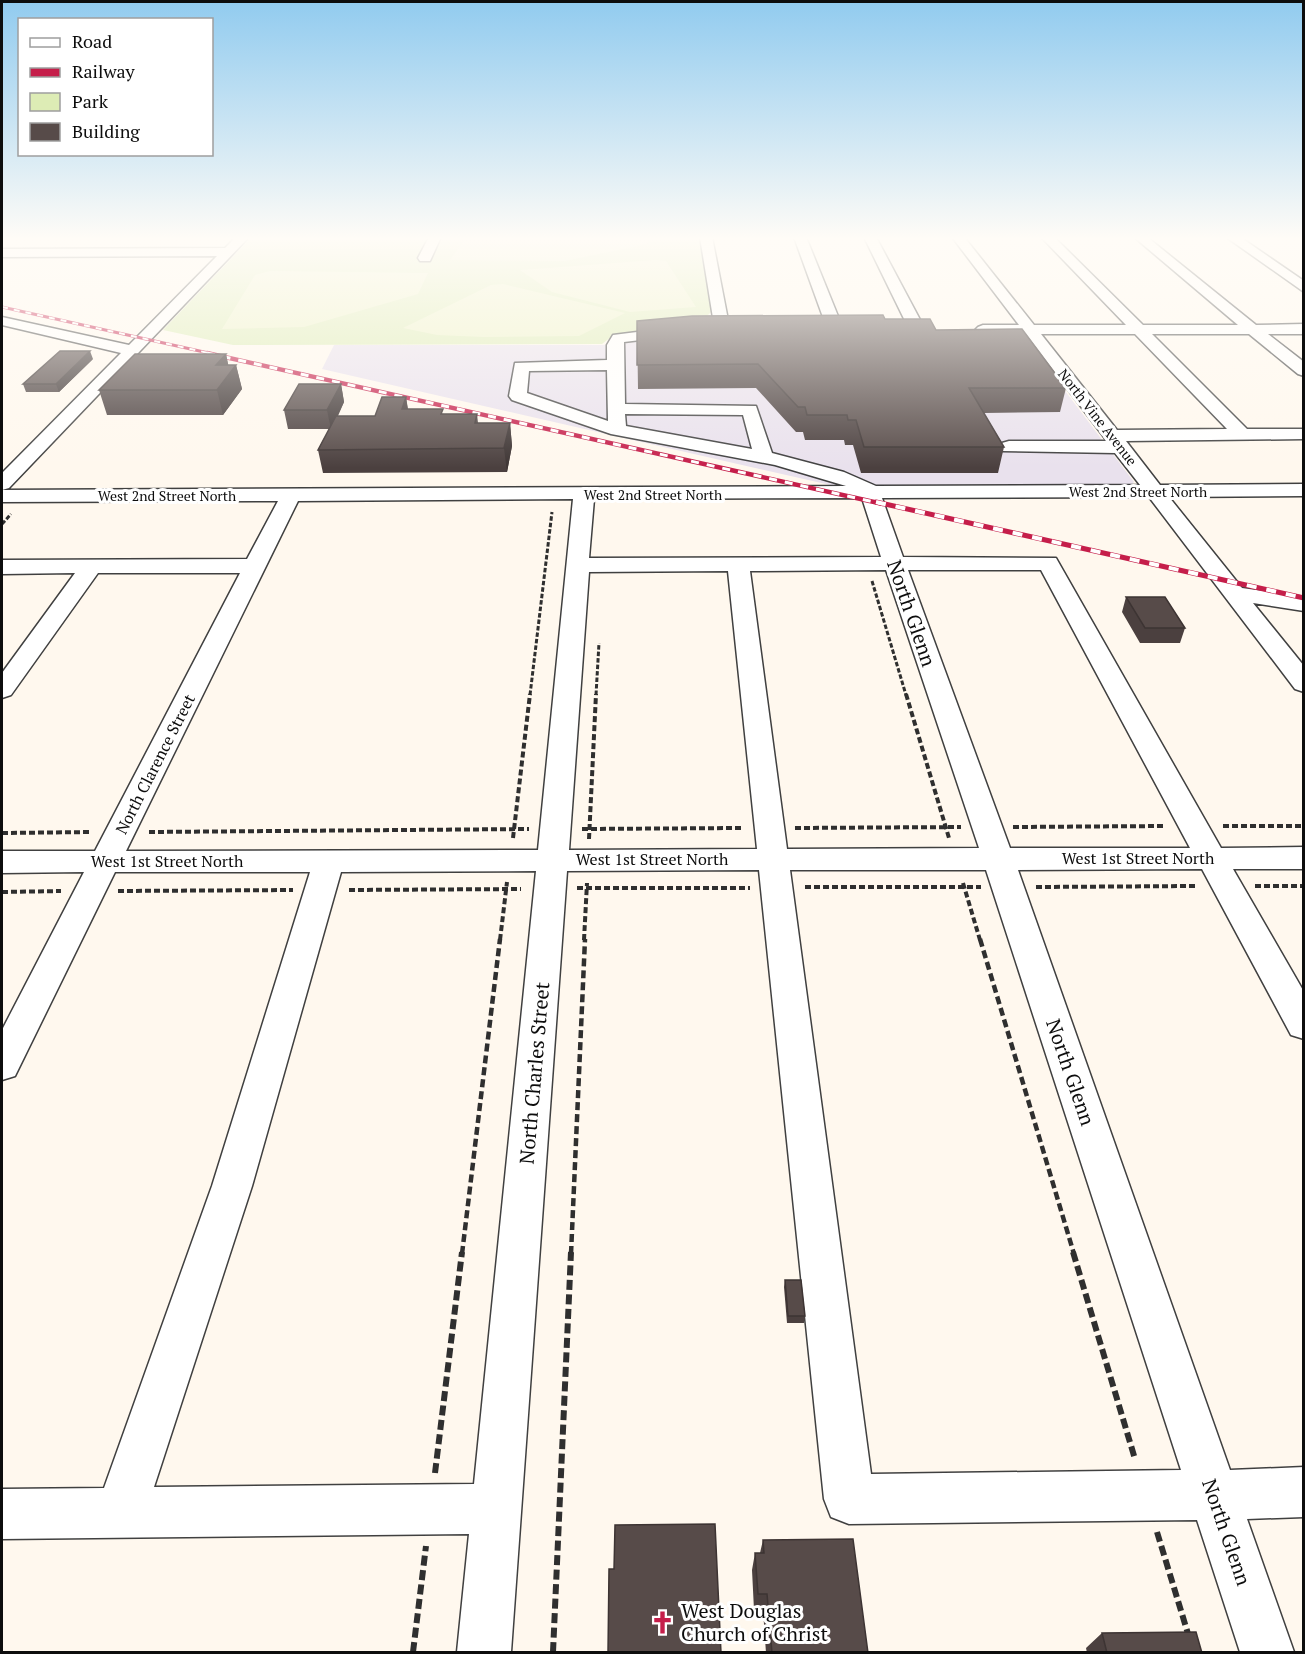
<svg xmlns="http://www.w3.org/2000/svg" width="1305" height="1654" viewBox="0 0 1305 1654" font-family="'PT Serif',serif">
<rect width="100%" height="100%" fill="#fff8ee"/>
<path fill="#e9e1ed" d="M 632,337 L 1025,338 L 1134,482 L 1131,485 L 839,487 L 322,369 L 334,345 L 623,345 Z"/>
<path fill="#ddecb5" d="M 252,237 L 700,237 L 712,311 L 704,319 L 623,334 L 611,337 L 602,344 L 233,345 L 163,330 Z"/>
<path fill="#edf2c7" d="M 467,237 L 649,237 L 647,244 L 565,261 L 450,260 Z
M 656,260 L 666,261 L 696,307 L 630,312 L 552,292 L 520,270 Z
M 270,271 L 428,273 L 418,294 L 304,327 L 222,329 L 255,275 Z
M 503,284 L 625,313 L 579,336 L 484,337 L 437,335 L 403,328 L 491,285 Z"/>
<g fill="none" stroke-linecap="round" stroke-linejoin="round">
<defs>
<path id="minor" d="M 236,237 L 249,237 L 9,488 L 2,490 L 2,473 L 121,353 L 2,325 L 2,317 L 129,345 L 217,256 L 2,257 L 2,249 L 225,248 Z
M 429,237 L 441,237 L 430,261 L 420,261 L 418,258 Z
M 700,237 L 712,237 L 728,320 L 697,336 L 692,334 L 689,331 L 692,328 L 713,318 Z
M 794,237 L 806,237 L 844,331 L 841,334 L 831,334 L 828,331 Z
M 864,237 L 876,237 L 926,331 L 923,334 L 913,334 L 910,331 Z
M 952,237 L 964,237 L 1034,325 L 1126,325 L 1041,237 L 1054,237 L 1143,325 L 1238,325 L 1134,237 L 1147,237 L 1256,325 L 1304,324 L 1304,334 L 1268,334 L 1304,362 L 1304,376 L 1298,374 L 1249,334 L 1152,334 L 1247,429 L 1304,429 L 1304,439 L 1126,441 L 1160,485 L 1304,484 L 1304,496 L 1169,497 L 1242,588 L 1304,597 L 1304,611 L 1253,603 L 1304,666 L 1304,692 L 1295,689 L 1149,497 L 882,498 L 903,557 L 1056,558 L 1221,848 L 1304,847 L 1304,869 L 1233,869 L 1304,992 L 1304,1039 L 1291,1035 L 1202,869 L 1018,870 L 1230,1470 L 1304,1467 L 1304,1517 L 1247,1519 L 1294,1652 L 1240,1652 L 1197,1520 L 849,1524 L 831,1517 L 824,1499 L 759,870 L 567,871 L 511,1652 L 457,1652 L 469,1534 L 2,1539 L 2,1489 L 104,1488 L 212,1186 L 310,872 L 115,872 L 15,1076 L 2,1080 L 2,1030 L 84,872 L 2,873 L 2,851 L 95,851 L 240,573 L 98,573 L 11,695 L 2,698 L 2,673 L 75,573 L 2,574 L 2,560 L 247,559 L 278,501 L 2,502 L 2,490 L 846,486 L 775,465 L 611,434 L 512,400 L 509,396 L 515,363 L 607,360 L 607,345 L 613,335 L 677,327 L 685,332 L 682,335 L 624,342 L 625,404 L 756,406 L 772,453 L 844,472 L 876,486 L 1140,485 L 1115,453 L 1002,451 L 1000,447 L 1002,443 L 1009,441 L 1107,441 L 1026,334 L 978,333 L 975,330 L 978,327 L 983,325 L 1019,325 ZM 1041,334 L 1135,334 L 1227,429 L 1117,430 ZM 607,370 L 608,421 L 527,393 L 529,371 ZM 625,414 L 743,415 L 752,449 L 626,426 ZM 862,498 L 881,557 L 589,558 L 594,499 ZM 573,499 L 538,850 L 126,851 L 298,501 ZM 886,570 L 979,848 L 787,849 L 750,571 ZM 908,570 L 1041,570 L 1190,848 L 1010,848 ZM 728,571 L 757,849 L 569,850 L 589,572 ZM 790,870 L 986,870 L 1181,1470 L 871,1474 ZM 536,871 L 474,1484 L 154,1487 L 252,1186 L 341,872 Z
M 1226,237 L 1240,237 L 1304,281 L 1304,292 Z"/>
</defs>
<use href="#minor" stroke="#404040" stroke-width="3"/>
<path stroke="#2f2f2f" stroke-width="3" stroke-dasharray="4.5 2" stroke-linecap="butt" d="M 2,524 L 11,514
M 872,581 L 906,695
M 530,695 L 552,512
M 596,695 L 599,643"/>
<path stroke="#2f2f2f" stroke-width="4" stroke-dasharray="6 3" stroke-linecap="butt" d="M 906,694 L 949,838
M 1223,826 L 1304,826
M 1013,827 L 1165,826
M 795,828 L 961,827
M 582,829 L 742,828
M 149,832 L 529,829
M 2,833 L 92,832
M 513,838 L 530,694
M 589,839 L 596,694
M 963,883 L 980,940
M 1255,886 L 1304,886
M 805,887 L 981,887
M 1036,887 L 1197,886
M 577,888 L 750,888
M 349,890 L 521,889
M 118,891 L 293,890
M 2,892 L 61,891
M 500,940 L 507,882
M 584,940 L 587,883"/>
<path stroke="#2f2f2f" stroke-width="4.5" stroke-dasharray="8 4" stroke-linecap="butt" d="M 980,939 L 1074,1254
M 462,1254 L 500,939
M 571,1254 L 585,939"/>
<path stroke="#2f2f2f" stroke-width="6" stroke-dasharray="10 4.5" stroke-linecap="butt" d="M 1073,1252 L 1135,1459
M 435,1473 L 462,1252
M 1157,1532 L 1189,1637
M 413,1652 L 426,1546
M 553,1652 L 571,1252"/>
<use href="#minor" fill="#fff" fill-rule="evenodd"/>
<defs>
<path id="rail-far2" d="M 2,307 L 213,354"/>
<path id="rail-far1" d="M 207,353 L 883,504"/>
<path id="rail" d="M 876,502 L 1304,598"/>
</defs>
<use href="#rail-far2" stroke="#c51e4a" stroke-width="3"/>
<use href="#rail-far1" stroke="#c51e4a" stroke-width="4.5"/>
<use href="#rail" stroke="#c51e4a" stroke-width="5"/>
<use href="#rail-far2" stroke="#fff" stroke-width="2" stroke-dasharray="6" stroke-linecap="butt"/>
<use href="#rail-far1" stroke="#fff" stroke-width="3" stroke-dasharray="8" stroke-linecap="butt"/>
<use href="#rail" stroke="#fff" stroke-width="4" stroke-dasharray="10" stroke-linecap="butt"/>
</g>
<path fill="#4b403f" d="M 885,319 L 936,330 L 1066,388 L 1060,412 L 984,413 L 1004,447 L 998,473 L 861,473 L 853,445 L 845,445 L 844,440 L 805,440 L 803,432 L 796,432 L 756,388 L 638,389 L 637,321 Z
M 226,354 L 228,365 L 236,365 L 242,389 L 223,415 L 107,415 L 99,390 Z
M 93,359 L 59,392 L 26,392 L 23,384 Z
M 341,384 L 344,402 L 338,416 L 375,416 L 406,397 L 408,409 L 444,414 L 477,414 L 478,423 L 510,423 L 512,446 L 507,472 L 323,473 L 318,450 L 329,429 L 288,429 L 284,410 Z
M 1126,597 L 1185,628 L 1180,643 L 1140,643 L 1122,612 Z
M 785,1280 L 805,1316 L 804,1323 L 787,1323 L 784,1287 Z
M 763,1540 L 868,1653 L 766,1653 L 763,1610 L 754,1610 L 752,1570 L 755,1553 L 760,1553 Z
M 1102,1633 L 1202,1653 L 1087,1653 L 1086,1648 Z"/>
<path fill="#3d3433" d="M 90,351 L 93,359 L 59,392 L 56,384 Z
M 226,354 L 230,373 L 236,365 L 242,389 L 223,415 L 217,390 L 216,365 Z
M 341,384 L 344,402 L 331,429 L 327,410 Z
M 406,397 L 409,419 L 402,409 Z
M 510,423 L 512,446 L 507,472 L 504,448 Z"/>
<path fill="#574b49" stroke="#3d3433" stroke-width="1.5" d="M 883,315 L 885,319 L 930,319 L 936,330 L 1022,329 L 1066,388 L 969,388 L 1004,447 L 864,447 L 856,420 L 848,420 L 847,415 L 807,415 L 805,407 L 798,407 L 758,364 L 637,365 L 637,321 L 692,316 Z
M 60,351 L 90,351 L 56,384 L 23,384 Z
M 135,354 L 226,354 L 216,365 L 236,365 L 217,390 L 99,390 Z
M 299,384 L 341,384 L 327,410 L 284,410 Z
M 382,397 L 406,397 L 402,409 L 443,409 L 441,414 L 477,414 L 475,423 L 510,423 L 504,448 L 318,450 L 336,416 L 375,416 Z
M 1126,597 L 1165,597 L 1185,628 L 1145,628 Z
M 785,1280 L 801,1280 L 805,1316 L 788,1316 Z
M 715,1524 L 721,1653 L 608,1653 L 609,1569 L 614,1569 L 615,1525 Z
M 853,1539 L 868,1653 L 772,1653 L 767,1594 L 758,1594 L 755,1553 L 764,1553 L 763,1540 Z
M 1196,1632 L 1202,1653 L 1107,1653 L 1102,1633 Z"/>
<linearGradient id="sky" x2="0" y2="1"><stop stop-color="#91cbef"/><stop offset="0.51" stop-color="#fffcf7"/><stop offset="1" stop-color="#fffcf7" stop-opacity="0"/></linearGradient>
<rect width="1305" height="468" fill="url(#sky)"/>
<defs>
<symbol id="church-bare" viewBox="-9 -9 18 18"><path d="M-1.2-6h2.4v3.5h3.3v2.4h-3.3V6h-2.4V-.1h-3.3v-2.4h3.3Z" fill="#c51e4a" stroke="#fff" stroke-width="2.5" paint-order="stroke"/></symbol>
</defs>
<g fill-rule="evenodd">
<use href="#church-bare" x="646" y="1606" width="33" height="33"/>
</g>
<g text-anchor="middle" dominant-baseline="central" stroke-width="6" stroke-linejoin="round" paint-order="stroke">
<g font-size="14" fill="#0d0d0d" stroke="#fff">
<text transform="translate(1098 417) rotate(52)">North Vine Avenue</text>
<text x="1138" y="491">West 2nd Street North</text>
<text x="653" y="494">West 2nd Street North</text>
<text x="167" y="495">West 2nd Street North</text>
</g>
<g font-size="16" fill="#0d0d0d" stroke="#fff">
<text transform="translate(155 764) rotate(-63)">North Clarence Street</text>
<text x="1138" y="858">West 1st Street North</text>
<text x="652" y="859">West 1st Street North</text>
<text x="167" y="861">West 1st Street North</text>
</g>
<g font-size="20" fill="#0d0d0d" stroke="#fff">
<text transform="translate(912 613) rotate(71)">North Glenn</text>
<text transform="translate(1071 1072) rotate(71)">North Glenn</text>
<text transform="translate(534 1073) rotate(-85)">North Charles Street</text>
<text transform="translate(1227 1532) rotate(71)">North Glenn</text>
</g>
<g font-size="20" fill="#0d0d0d" stroke="#fff" text-anchor="start">
<text x="681" y="1610">West Douglas<tspan x="681" dy="23">Church of Christ</tspan></text>
</g>
</g>
<rect width="1305" height="1654" fill="none" stroke="#0d0d0d" stroke-width="6"/>
<rect x="18" y="18" width="195" height="138" fill="#ffffff" stroke="#9e9e9e" stroke-width="1.5"/>
<rect x="30" y="38" width="30" height="9" fill="#ffffff" stroke="#9e9e9e" stroke-width="1.5"/>
<text x="72" y="48" font-size="18" fill="#0d0d0d">Road</text>
<rect x="30" y="68" width="30" height="9" fill="#c51e4a" stroke="#9e9e9e" stroke-width="1.5"/>
<text x="72" y="78" font-size="18" fill="#0d0d0d">Railway</text>
<rect x="30" y="93" width="30" height="18" fill="#ddecb5" stroke="#9e9e9e" stroke-width="1.5"/>
<text x="72" y="108" font-size="18" fill="#0d0d0d">Park</text>
<rect x="30" y="123" width="30" height="18" fill="#574b49" stroke="#9e9e9e" stroke-width="1.5"/>
<text x="72" y="138" font-size="18" fill="#0d0d0d">Building</text>
</svg>
